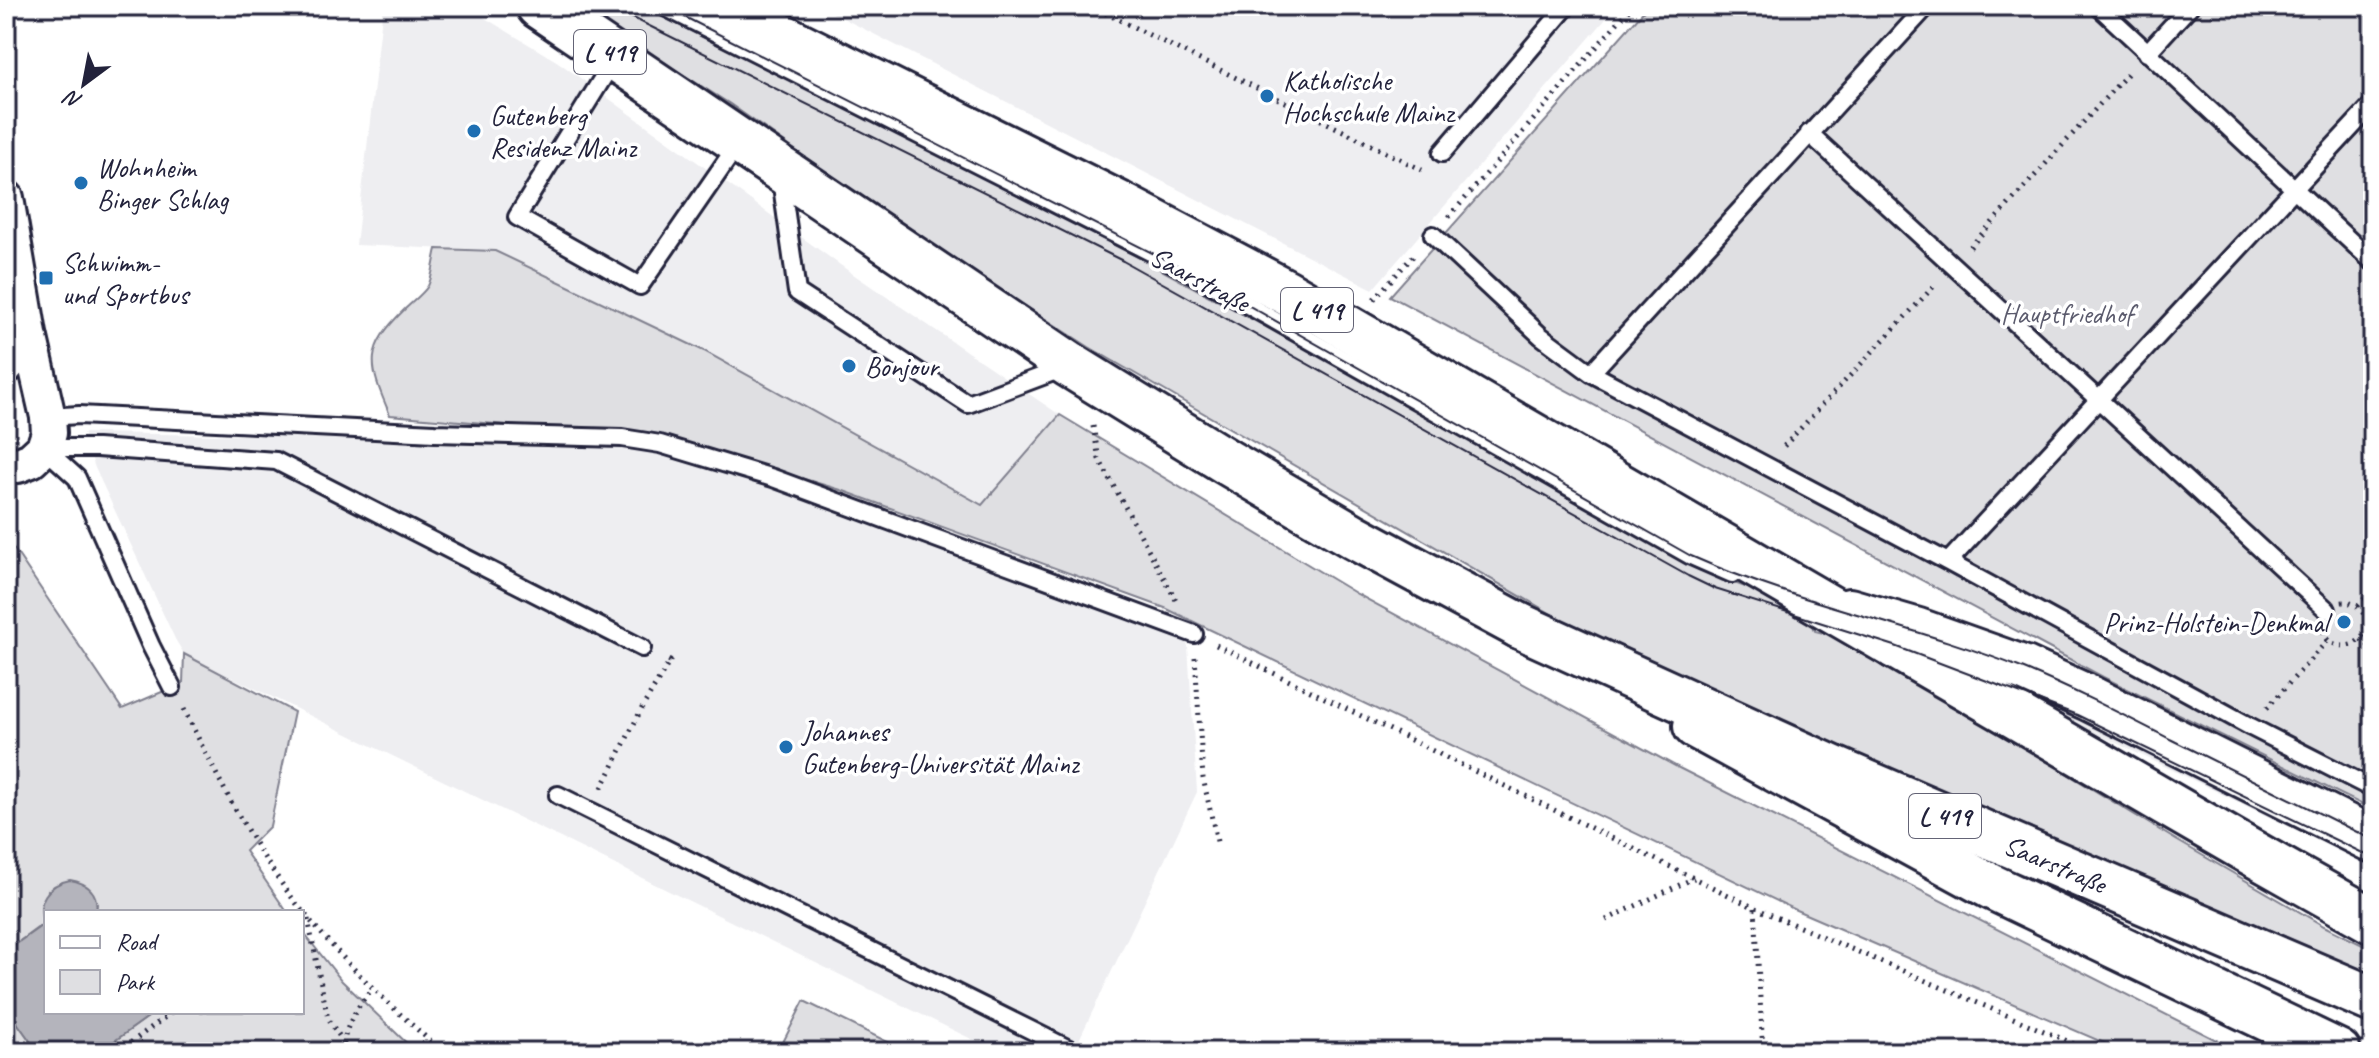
<svg xmlns="http://www.w3.org/2000/svg" width="2379" height="1058" viewBox="0 0 2379 1058" font-family="Caveat,sans-serif">
<rect width="100%" height="100%" fill="#fff"/>
<filter id="ink" filterUnits="userSpaceOnUse"><feTurbulence type="fractalNoise" baseFrequency=".0125" numOctaves="2"/><feDisplacementMap in="SourceGraphic" scale="16" xChannelSelector="R" yChannelSelector="G"/><feConvolveMatrix kernelMatrix="1 2 1 2 8 2 1 2 1" color-interpolation-filters="sRGB"/></filter>
<g filter="url(#ink)">
<path fill="#eeeef1" d="M 383,6 L 463,6 L 470,9 L 558,62 L 850,272 L 1060,415 L 982,505 L 704,351 L 495,251 L 356,245 Z
M 819,6 L 1617,6 L 1373,289 Z
M 83,433 L 292,436 L 652,450 L 770,484 L 1168,628 L 1184,639 L 1188,646 L 1197,792 L 1078,1042 L 1039,1024 L 1023,1052 L 998,1052 L 184,654 L 175,639 L 95,468 Z
M 2035,688 L 2373,847 L 2373,867 L 2027,700 Z"/>
<path fill="#dfdfe2" stroke="#80808e" stroke-width="2" d="M 574,6 L 640,6 L 886,127 L 1136,256 L 1446,425 L 1656,547 L 1699,570 L 1781,600 L 1804,614 L 1805,621 L 1812,622 L 1815,631 L 1844,638 L 2176,840 L 2324,926 L 2373,950 L 2373,975 L 2129,875 L 1793,730 L 1600,642 L 1089,347 L 906,229 L 730,104 Z
M 1648,6 L 2373,6 L 2373,810 L 2103,677 L 1390,296 Z
M 437,249 L 495,251 L 704,351 L 982,505 L 1060,415 L 1357,594 L 1679,768 L 2240,1052 L 2125,1052 L 1796,910 L 1165,608 L 841,490 L 647,432 L 542,428 L 390,415 C 368,364 364,349 405,309 C 412,302 423,294 428,286 C 433,276 434,260 437,249 Z
M 6,537 L 122,709 L 183,683 L 184,654 L 294,712 L 270,826 L 245,851 L 287,912 L 96,912 L 97,904 L 48,890 L 44,923 L 6,951 Z
M 302,931 L 342,981 L 416,1052 L 99,1052 L 148,1017 L 145,1012 L 302,1012 Z
M 804,1001 L 908,1052 L 778,1052 Z
M 6,1007 L 38,1052 L 6,1052 Z"/>
<path fill="#b4b4bc" stroke="#7a7a88" stroke-width="2" d="M 70,880 C 88,883 99,893 96,912 L 46,912 L 46,1012 L 145,1012 L 148,1017 L 99,1052 L 38,1052 L 6,1007 L 6,951 L 44,924 C 35,902 48,884 70,880 Z"/>
<g fill="none" stroke-linecap="round" stroke-linejoin="round">
<defs>
<path id="lane" d="M 663,6 L 1184,269 L 1691,556 L 1732,574
M 2098,6 L 2373,262
M 2147,53 L 2190,6
M 615,58 L 517,217 L 640,286 L 738,144
M 1809,133 L 2327,610
M 1442,153 L 1567,6
M 781,179 L 797,292 L 968,404 L 1064,368
M 1433,235 L 1541,336 L 1591,373 L 1948,562 L 2251,727 L 2373,789
M 1591,373 L 1927,6
M 48,417 L 79,415 L 435,433 L 622,438 L 660,444 L 773,478 L 1194,634
M 44,448 L 97,448 L 276,461 L 642,648
M 44,448 L 77,478 L 151,646 L 172,687
M 1948,562 L 2373,104
M 558,795 L 1075,1052"/>
<path id="street" d="M 6,198 L 29,334 L 48,417 L 49,433 L 44,448 L 31,460 L 18,465 L 6,464
M 6,366 L 29,334"/>
<path id="secondary" d="M 1849,611 L 1918,631 L 2025,669 L 2089,698 L 2373,840
M 1696,726 L 1992,887 L 2338,1052"/>
<path id="primary" d="M 539,6 L 1070,365 L 1227,462 L 1353,536 L 1520,626
M 721,6 L 1119,204 L 1286,292 L 1895,646"/>
<path id="highway" d="M 1520,626 L 1832,768 L 2373,1000
M 1895,646 L 2247,850 L 2373,921"/>
</defs>
<use href="#lane" stroke="#22223b" stroke-width="22"/>
<use href="#street" stroke="#22223b" stroke-width="40"/>
<use href="#secondary" stroke="#22223b" stroke-width="50"/>
<use href="#primary" stroke="#22223b" stroke-width="50"/>
<use href="#highway" stroke="#22223b" stroke-width="50"/>
<path stroke="#22223b" stroke-width="5" stroke-dasharray="2 6" stroke-linecap="butt" d="M 1091,6 L 1422,170
M 1449,217 L 1632,6
M 1970,247 L 2130,71
M 1374,299 L 1415,254
M 1093,426 L 1099,459 L 1176,600
M 1784,446 L 1936,284
M2322 624a22 22 0 1 1 44 0a22 22 0 1 1-44 0Z
M 2358,606 L 2373,589
M 2361,639 L 2373,649
M 1216,645 L 1755,908 L 2093,1052
M 1195,657 L 1203,778 L 1218,846
M 2267,708 L 2328,640
M 184,709 C 219,781 257,857 309,919 C 349,967 395,1011 443,1052
M 602,788 L 642,708 L 670,661 L 664,658
M 1755,908 L 1763,1052
M 308,919 L 328,1019 L 342,1040
M 1606,920 L 1694,878
M 6,1045 L 11,1052
M 118,1052 L 172,1012
M 344,1052 C 341,1030 359,1005 372,988"/>
<use href="#lane" stroke="#fff" stroke-width="16"/>
<use href="#street" stroke="#fff" stroke-width="34"/>
<use href="#secondary" stroke="#fff" stroke-width="44"/>
<use href="#primary" stroke="#fff" stroke-width="44"/>
<use href="#highway" stroke="#fff" stroke-width="44"/>
<path stroke="#22223b" stroke-width="2" d="M 609,6 L 1123,261 L 1688,576 L 1715,589 L 1895,646 L 2077,715 L 2373,858
M 663,6 L 1184,269 L 1691,556 C 1799,604 1915,625 2024,669 C 2075,690 2123,715 2172,740 C 2239,773 2306,807 2373,840"/>
</g>
</g>
<g fill="#1f6fb2" stroke="#fff" stroke-width="3">
<circle cx="1267" cy="96" r="8"/>
<circle cx="474" cy="131" r="8"/>
<circle cx="81" cy="183" r="8"/>
<rect x="38" y="270" width="16" height="16" rx="4"/>
<circle cx="849" cy="366" r="8"/>
<circle cx="2344" cy="622" r="8"/>
<circle cx="786" cy="747" r="8"/>
</g>
<g text-anchor="middle" dominant-baseline="central" stroke-width="7" stroke-linejoin="round" paint-order="stroke">
<g fill="#fff" stroke="#646476" stroke-width="2">
<rect x="574" y="30" width="72" height="44" rx="6"/>
<rect x="1281" y="288" width="72" height="44" rx="6"/>
<rect x="1909" y="794" width="72" height="44" rx="6"/>
</g>
<g font-size="26" font-weight="bold" fill="#22223b">
<text x="610" y="52">L 419</text>
<text x="1317" y="310">L 419</text>
<text x="1945" y="816">L 419</text>
</g>
<g font-size="28" fill="#22223b" stroke="#fff" text-anchor="start">
<text x="1283" y="80">Katholische<tspan x="1283" dy="32">Hochschule Mainz</tspan></text>
<text x="490" y="115">Gutenberg<tspan x="490" dy="32">Residenz Mainz</tspan></text>
<text x="97" y="167">Wohnheim<tspan x="97" dy="32">Binger Schlag</tspan></text>
<text x="62" y="262">Schwimm-<tspan x="62" dy="32">und Sportbus</tspan></text>
<text x="865" y="366">Bonjour</text>
<text x="2328" y="622" text-anchor="end">Prinz-Holstein-Denkmal</text>
<text x="802" y="731">Johannes<tspan x="802" dy="32">Gutenberg-Universität Mainz</tspan></text>
</g>
<g font-size="28" fill="#22223b" stroke="#fff">
<text transform="translate(1200 279) rotate(28)">Saarstraße</text>
<text transform="translate(2055 864) rotate(23)">Saarstraße</text>
</g>
<g font-size="28" fill="#5b5b6d" stroke="#fff">
<text x="2067" y="313">Hauptfriedhof</text>
</g>
</g>
<rect width="2379" height="1058" fill="none" stroke="#fff" stroke-width="32"/>
<rect x="16" y="16" width="2347" height="1026" fill="none" stroke="#22223b" stroke-width="3" filter="url(#ink)"/>
<rect x="44" y="910" width="260" height="104" fill="#ffffff" stroke="#a7a7b1" stroke-width="2"/>
<rect x="60" y="936" width="40" height="12" fill="#ffffff" stroke="#a7a7b1" stroke-width="2"/>
<text x="116" y="950" font-size="24" fill="#22223b">Road</text>
<rect x="60" y="970" width="40" height="24" fill="#dfdfe2" stroke="#a7a7b1" stroke-width="2"/>
<text x="116" y="990" font-size="24" fill="#22223b">Park</text>
<g transform="translate(84 84) rotate(212)" stroke="#ffffff" stroke-width="6" paint-order="stroke">
<path d="M0-6L14 30L0 20L-14 30Z" fill="#22223b"/>
<text y="-12" font-size="22" font-weight="bold" text-anchor="middle" fill="#22223b">N</text>
</g>
</svg>
